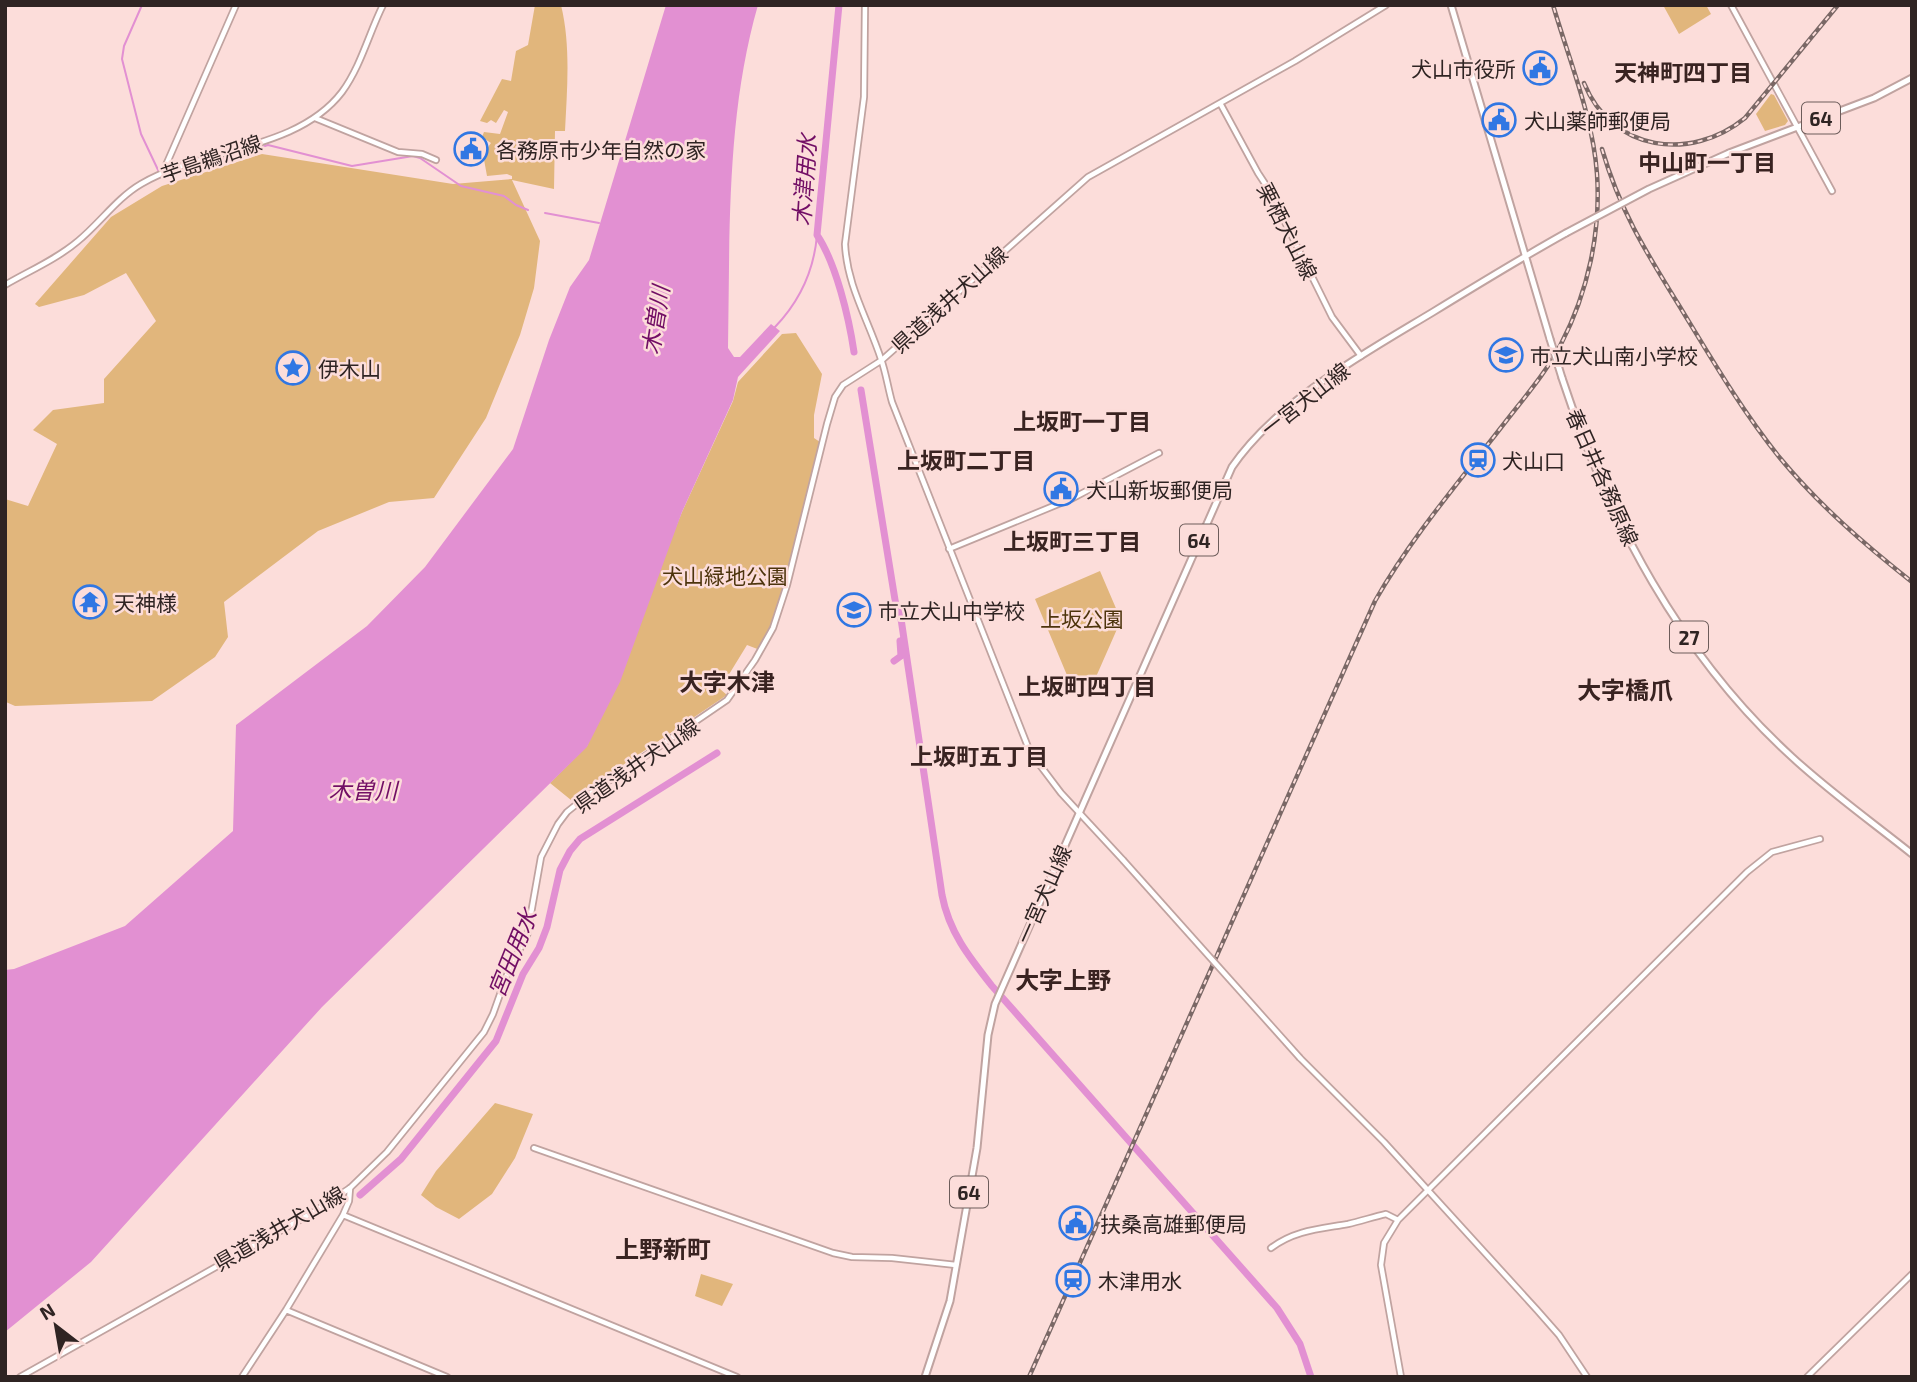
<svg xmlns="http://www.w3.org/2000/svg" width="1917" height="1382" viewBox="0 0 1917 1382" font-family="'Exo 2','Noto Sans JP',sans-serif">
<rect width="100%" height="100%" fill="#fcddda"/>
<path fill="#e1b67c" d="M 535,5 L 561,5 C 571,46 567,89 565,131 L 555,131 L 554,189 L 512,180 L 540,241 L 534,288 L 520,335 L 486,418 L 434,498 L 389,502 L 318,531 L 224,602 L 228,637 L 215,657 L 152,701 L 15,706 L 6,702 L 5,499 L 28,506 L 57,444 L 33,430 L 53,410 L 104,403 L 104,379 L 156,321 L 126,273 L 84,295 L 39,307 L 35,304 L 111,217 L 162,186 L 262,154 L 453,184 L 512,179 L 512,176 L 507,174 L 487,176 L 483,154 L 491,143 L 482,137 L 484,132 L 500,134 L 508,112 L 504,110 L 496,123 L 491,120 L 487,123 L 480,121 L 502,79 L 511,81 L 516,51 L 528,45 Z
M 1663,5 L 1706,5 L 1711,14 L 1679,34 Z
M 1771,94 L 1774,95 L 1788,121 L 1785,125 L 1765,131 L 1756,114 Z
M 796,333 L 822,374 L 814,415 L 814,438 L 823,444 L 773,628 L 760,650 L 747,645 L 720,689 L 727,695 L 571,800 L 550,783 L 587,746 L 682,512 L 733,401 L 738,382 L 782,334 Z
M 1100,571 L 1121,620 L 1092,686 L 1074,678 L 1069,680 L 1035,599 Z
M 495,1103 L 533,1114 L 515,1158 L 492,1194 L 459,1219 L 436,1207 L 421,1195 L 436,1171 Z
M 701,1274 L 733,1284 L 722,1306 L 695,1296 Z"/>
<path fill="#e290d2" d="M 666,5 L 758,5 C 726,116 730,234 728,348 L 734,357 L 740,357 L 771,324 L 780,331 L 738,377 L 733,400 L 682,512 L 620,682 L 587,747 L 322,1007 L 91,1262 L 5,1332 L 5,970 L 14,969 L 125,926 L 233,831 L 236,725 L 367,626 L 425,567 L 513,449 L 549,340 L 570,287 L 589,260 Z"/>
<g fill="none" stroke-linecap="round" stroke-linejoin="round">
<path stroke="#e290d2" stroke-width="2" d="M 142,5 L 124,46 L 122,59 L 141,134 L 159,172
M 164,175 L 171,176 L 268,145 L 352,166 L 413,156 L 420,158 L 461,186 L 504,196 L 516,205 L 528,210
M 545,213 L 599,223
M 775,327 C 799,302 814,270 817,235"/>
<path stroke="#e290d2" stroke-width="7" d="M 839,5 L 817,235 C 836,263 849,318 854,352
M 861,390 L 896,606 L 900,612 L 942,895 C 949,932 969,957 992,986 L 1277,1308 L 1300,1344 L 1311,1377
M 894,661 L 901,656 L 900,641
M 360,1195 L 401,1159 L 496,1041 L 523,974 L 539,948 L 547,927 L 560,870 L 570,851 L 580,839 L 717,753"/>
<defs>
<path id="tertiary" d="M 865,5 L 864,97 L 845,244 C 847,286 868,319 881,359 C 886,373 888,388 892,402 L 1030,752 L 1061,793 L 1123,860
M 1731,5 L 1832,191
M 315,118 L 398,152 L 422,154 L 436,160
M 166,172 L 166,165 L 236,5
M 949,549 L 1073,498 L 1159,453
M 1300,1058 L 1384,1142 L 1537,1310 L 1559,1335 L 1587,1377
M 534,1148 L 833,1253 L 852,1257 L 892,1258 L 956,1265
M 343,1215 L 737,1377
M 1271,1248 C 1295,1230 1320,1229 1348,1224 C 1361,1221 1373,1217 1386,1214 L 1398,1220
M 286,1310 L 447,1377
M 242,1377 L 286,1310 L 343,1215 L 349,1201 L 350,1188
M 1401,1377 L 1381,1265 L 1384,1243 L 1398,1220 L 1747,872 L 1772,852 L 1820,839
M 1807,1377 L 1912,1274"/>
<path id="secondary" d="M 1220,103 L 1258,173 L 1277,202 L 1277,206 L 1332,317 L 1361,356
M 5,285 C 29,271 57,259 78,241 C 100,223 117,198 141,184 C 202,148 297,151 342,92 C 361,66 369,33 383,5
M 20,1377 L 312,1213 L 350,1188 L 387,1152 L 484,1032 L 493,1014 L 509,969 L 527,936 L 541,857 L 558,824 L 567,812 L 588,795 L 727,700 L 755,660 L 773,628 L 787,585 L 827,424 L 835,397 L 843,385 L 882,360 L 1088,177 L 1295,61 L 1386,5"/>
<path id="primary" d="M 1451,5 L 1550,339
M 1729,153 L 1874,98 L 1912,78
M 1562,378 C 1608,519 1681,656 1792,757 C 1830,792 1872,822 1912,854
M 925,1377 L 950,1301 L 977,1148 L 988,1035 L 995,1004 L 1232,467 C 1277,401 1365,353 1433,312 C 1477,285 1521,258 1566,233"/>
</defs>
<use href="#tertiary" stroke="#c0a3a0" stroke-width="8"/>
<use href="#secondary" stroke="#c0a3a0" stroke-width="8"/>
<use href="#primary" stroke="#c0a3a0" stroke-width="9"/>
<use href="#tertiary" stroke="#fff" stroke-width="4.5"/>
<use href="#secondary" stroke="#fff" stroke-width="4.5"/>
<use href="#primary" stroke="#fff" stroke-width="5"/>
<defs>
<path id="rail" d="M 1584,83 C 1612,152 1691,162 1745,118 L 1838,5
M 1602,149 C 1620,211 1646,252 1680,307 C 1711,358 1742,411 1780,458 C 1819,505 1864,544 1912,582
M 1029,1377 L 1375,601 C 1411,538 1458,483 1503,425 C 1523,399 1546,373 1561,344 C 1588,292 1601,232 1597,174 C 1593,117 1569,60 1553,5"/>
</defs>
<use href="#rail" stroke="#7a6866" stroke-width="4.5"/>
<use href="#rail" stroke="#fcddda" stroke-width="2" stroke-dasharray="5" stroke-linecap="butt"/>
<defs>
<path id="tertiary-bridge" d="M 1123,860 L 1300,1058"/>
<path id="primary-bridge" d="M 1566,233 L 1649,189 L 1729,153
M 1550,339 L 1562,378"/>
</defs>
<use href="#tertiary-bridge" stroke="#c0a3a0" stroke-width="8" stroke-linecap="butt"/>
<use href="#primary-bridge" stroke="#c0a3a0" stroke-width="9" stroke-linecap="butt"/>
<use href="#tertiary-bridge" stroke="#fff" stroke-width="4.5"/>
<use href="#primary-bridge" stroke="#fff" stroke-width="5"/>
</g>
<defs>
<symbol id="civic-ring" viewBox="-11 -11 22 22"><circle r="9.5" fill="#fcddda" stroke="#3077e3" stroke-width="1.5"/><path d="M-.6-6.5H3V-4.5H.6V-3L4-1V1h2V6H-6V1h2V-1L-.6-3ZM-1.2 2.5V6h2.4V2.5Z" fill="#3077e3"/></symbol>
<symbol id="school-ring" viewBox="-11 -11 22 22"><circle r="9.5" fill="#fcddda" stroke="#3077e3" stroke-width="1.5"/><path d="M0-5L7-2L0 1L-7-2ZM-4 1L0 2.5L4 1V4Q0 6-4 4Z" fill="#3077e3"/></symbol>
<symbol id="sight-ring" viewBox="-11 -11 22 22"><circle r="9.5" fill="#fcddda" stroke="#3077e3" stroke-width="1.5"/><path d="M0-6L1.8-2.2L6-1.7L2.9 1.2L3.7 5.4L0 3.3L-3.7 5.4L-2.9 1.2L-6-1.7L-1.8-2.2Z" fill="#3077e3"/></symbol>
<symbol id="station-ring" viewBox="-11 -11 22 22"><circle r="9.5" fill="#fcddda" stroke="#3077e3" stroke-width="1.5"/><path d="M-3-6H3Q5-6 5-4V2Q5 4 3 4L4.5 6H3L1.5 4h-3L-3 6H-4.5L-3 4Q-5 4-5 2V-4Q-5-6-3-6ZM-3.5-4v3h7v-3ZM-3.5 1v1.5H-2V1ZM2 1v1.5H3.5V1Z" fill="#3077e3"/></symbol>
<symbol id="temple-ring" viewBox="-11 -11 22 22"><circle r="9.5" fill="#fcddda" stroke="#3077e3" stroke-width="1.5"/><path d="M0-6L5-2H3V0L6.5 2.5H4V6H1.5V3h-3V6H-4V2.5H-6.5L-3 0V-2H-5Z" fill="#3077e3"/></symbol>
</defs>
<g fill-rule="evenodd">
<use href="#civic-ring" x="1521" y="49" width="38" height="38"/>
<use href="#civic-ring" x="1480" y="101" width="38" height="38"/>
<use href="#civic-ring" x="452" y="130" width="38" height="38"/>
<use href="#school-ring" x="1487" y="336" width="38" height="38"/>
<use href="#sight-ring" x="274" y="349" width="38" height="38"/>
<use href="#station-ring" x="1459" y="441" width="38" height="38"/>
<use href="#civic-ring" x="1042" y="470" width="38" height="38"/>
<use href="#temple-ring" x="71" y="583" width="38" height="38"/>
<use href="#school-ring" x="835" y="591" width="38" height="38"/>
<use href="#civic-ring" x="1057" y="1204" width="38" height="38"/>
<use href="#station-ring" x="1054" y="1261" width="38" height="38"/>
</g>
<g text-anchor="middle" dominant-baseline="central" stroke-width="5" stroke-linejoin="round" paint-order="stroke">
<g fill="#fcddda" stroke="#6c5c5a" stroke-width="2">
<rect x="1802" y="102.5" width="38" height="31" rx="5"/>
<rect x="1180" y="524.5" width="38" height="31" rx="5"/>
<rect x="1670" y="621.5" width="38" height="31" rx="5"/>
<rect x="950" y="1176.5" width="38" height="31" rx="5"/>
</g>
<g font-size="19" font-weight="bold" fill="#2f2423">
<text x="1821" y="118">64</text>
<text x="1199" y="540">64</text>
<text x="1689" y="637">27</text>
<text x="969" y="1192">64</text>
</g>
<g font-size="21" fill="#2f2423" stroke="#fcddda" text-anchor="start">
<text x="1516" y="68" text-anchor="end">犬山市役所</text>
<text x="1524" y="120">犬山薬師郵便局</text>
<text x="496" y="149">各務原市少年自然の家</text>
<text x="1530" y="355">市立犬山南小学校</text>
<text x="318" y="368">伊木山</text>
<text x="1502" y="460">犬山口</text>
<text x="1086" y="489">犬山新坂郵便局</text>
<text x="114" y="602">天神様</text>
<text x="878" y="610">市立犬山中学校</text>
<text x="1100" y="1223">扶桑高雄郵便局</text>
<text x="1098" y="1280">木津用水</text>
</g>
<g font-size="21" fill="#2f2423" stroke="#fcddda">
<text transform="translate(211 158) rotate(-19)">芋島鵜沼線</text>
<text transform="translate(1288 231) rotate(63)">栗栖犬山線</text>
<text transform="translate(949 299) rotate(-42)">県道浅井犬山線</text>
<text transform="translate(1305 399) rotate(-38)">一宮犬山線</text>
<text transform="translate(1603 477) rotate(66)">春日井各務原線</text>
<text transform="translate(636 765) rotate(-35)">県道浅井犬山線</text>
<text transform="translate(1043 894) rotate(-66)">一宮犬山線</text>
<text transform="translate(279 1228) rotate(-30)">県道浅井犬山線</text>
</g>
<g font-size="21" fill="#4d340c" stroke="#fcddda">
<text x="725" y="575">犬山緑地公園</text>
<text x="1082" y="618">上坂公園</text>
</g>
<g font-size="23" font-weight="bold" fill="#392321" stroke="#fcddda">
<text x="1683" y="72">天神町四丁目</text>
<text x="1707" y="162">中山町一丁目</text>
<text x="1082" y="421">上坂町一丁目</text>
<text x="966" y="460">上坂町二丁目</text>
<text x="1072" y="541">上坂町三丁目</text>
<text x="1087" y="686">上坂町四丁目</text>
<text x="979" y="756">上坂町五丁目</text>
</g>
<g font-size="23" font-style="italic" fill="#720e65" stroke="#fcddda">
<text transform="translate(804 180) rotate(-86)">木津用水</text>
<text transform="translate(655 320) rotate(-81)">木曽川</text>
<text x="363" y="790">木曽川</text>
<text transform="translate(512 953) rotate(-68)">宮田用水</text>
</g>
<g font-size="24" font-weight="bold" fill="#392321" stroke="#fcddda">
<text x="727" y="681">大字木津</text>
<text x="1625" y="689">大字橋爪</text>
<text x="1063" y="979">大字上野</text>
<text x="663" y="1248">上野新町</text>
</g>
</g>
<rect width="1917" height="1382" fill="none" stroke="#2f2423" stroke-width="14"/>
<g transform="translate(56 1326) rotate(329)" stroke="#fcddda" stroke-width="5" paint-order="stroke">
<path d="M0-5L12 26L0 18L-12 26Z" fill="#2f2423"/>
<text y="-10" font-size="19" font-weight="bold" text-anchor="middle" fill="#2f2423">N</text>
</g>
</svg>
